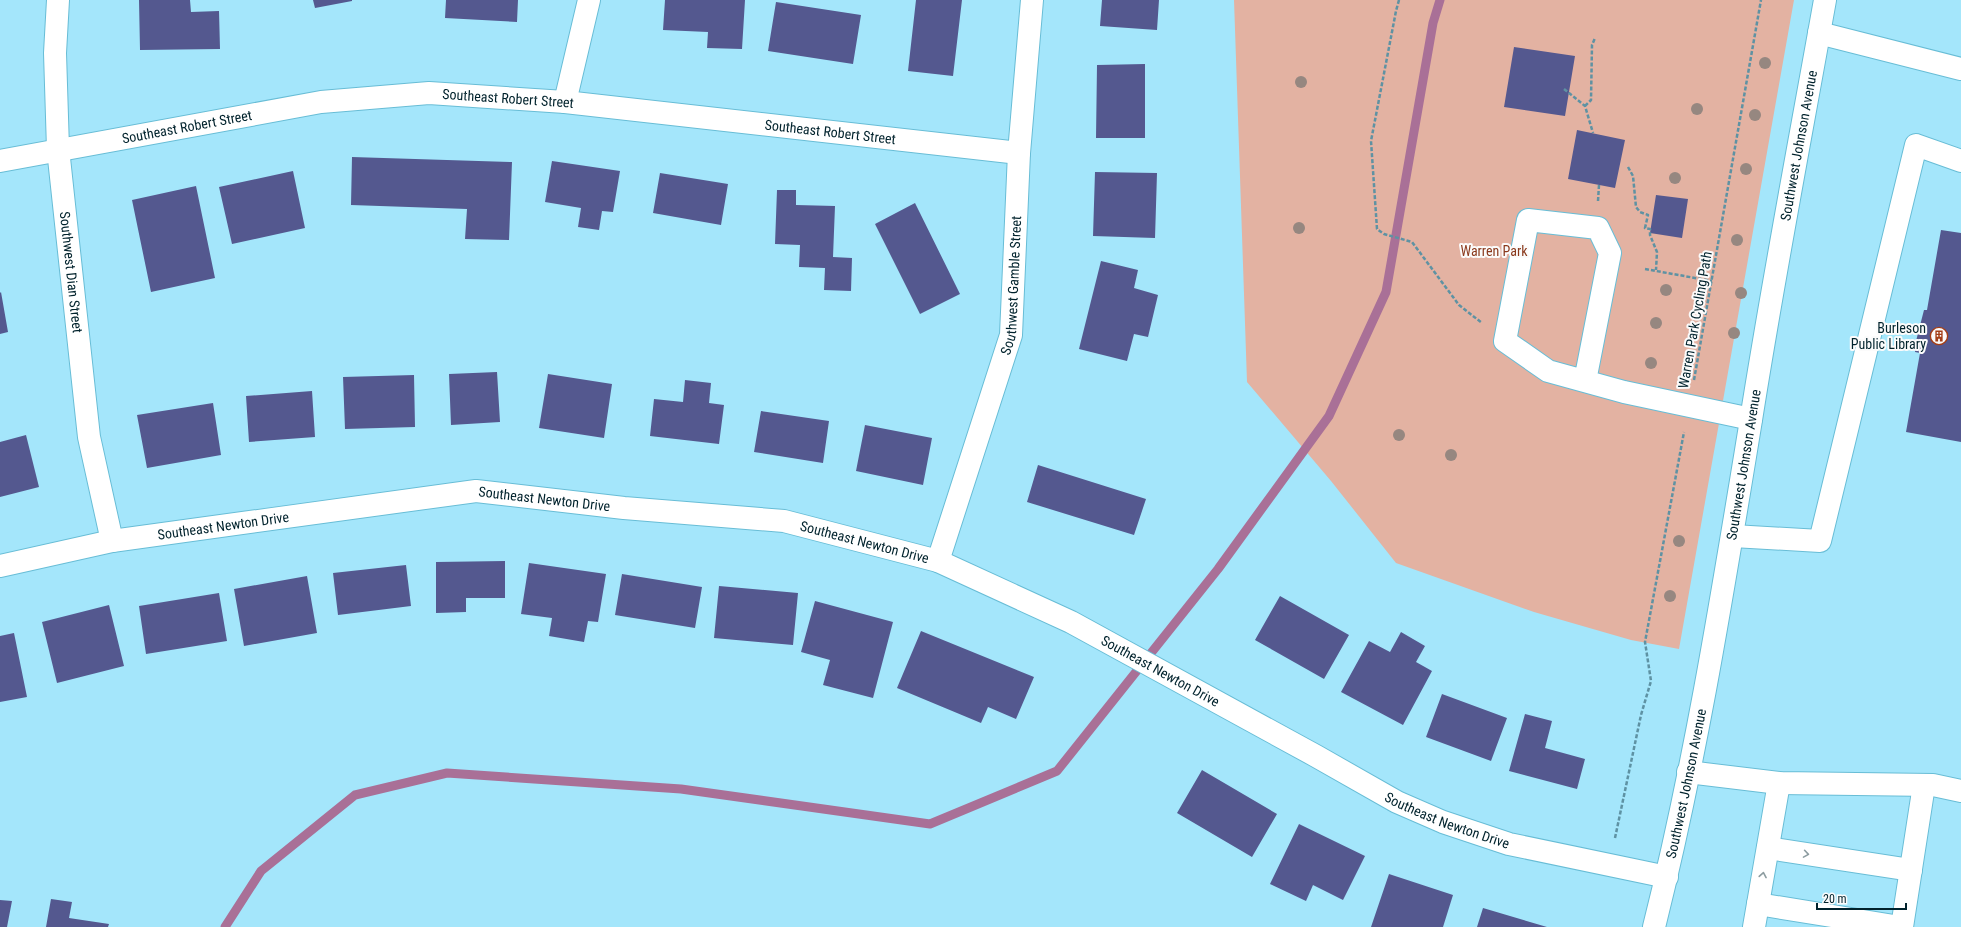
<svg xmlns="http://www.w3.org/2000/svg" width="1961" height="927" viewBox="0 0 1961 927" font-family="'Roboto Condensed',sans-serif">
<rect width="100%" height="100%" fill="#a4e6fb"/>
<path fill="#e3b2a2" d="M 1234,0 L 1794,0 L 1679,649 L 1631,640 L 1534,612 L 1396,563 L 1331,481 L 1247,382 Z"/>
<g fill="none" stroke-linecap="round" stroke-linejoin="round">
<path stroke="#a97097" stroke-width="9" d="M 225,927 L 261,871 L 355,795 L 447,773 L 681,789 L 930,824 L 1057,771 L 1218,569 L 1329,416 L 1386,292 L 1433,23 L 1440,0"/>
</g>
<path fill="#54588f" d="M 139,0 L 190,0 L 191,12 L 219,11 L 220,49 L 140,50 Z
M 313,0 L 352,0 L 352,1 L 315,8 Z
M 446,0 L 518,0 L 517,22 L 445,18 Z
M 665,0 L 745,0 L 742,49 L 707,48 L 708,32 L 663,30 Z
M 916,0 L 962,0 L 953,76 L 908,71 Z
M 1102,0 L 1159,0 L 1157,30 L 1100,26 Z
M 776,2 L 861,15 L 853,64 L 768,51 Z
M 1514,47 L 1575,56 L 1565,116 L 1504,107 Z
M 1145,64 L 1145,138 L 1096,138 L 1097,65 Z
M 1577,130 L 1625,140 L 1615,188 L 1568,179 Z
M 352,157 L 512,162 L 509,240 L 465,239 L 467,209 L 351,205 Z
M 552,161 L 620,171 L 613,212 L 602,211 L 599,230 L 578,227 L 581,208 L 545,202 Z
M 293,171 L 305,228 L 232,244 L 219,187 Z
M 1095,172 L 1157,173 L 1155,238 L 1093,236 Z
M 660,173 L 728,184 L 721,225 L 653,213 Z
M 196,186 L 215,278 L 151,292 L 132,200 Z
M 777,190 L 796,190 L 796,205 L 835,206 L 833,257 L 852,258 L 851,291 L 824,290 L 825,268 L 799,267 L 800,245 L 775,244 Z
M 1656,195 L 1688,199 L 1682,238 L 1650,233 Z
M 915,203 L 960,294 L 920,314 L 875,224 Z
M 1941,230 L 1961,233 L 1961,442 L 1906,432 L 1920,353 L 1915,352 L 1916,341 L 1924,310 L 1927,310 Z
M 1101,261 L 1138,270 L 1134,288 L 1158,295 L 1148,337 L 1134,334 L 1127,361 L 1079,349 Z
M 1,292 L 8,332 L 0,334 L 0,293 Z
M 497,372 L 500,422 L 451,425 L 449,374 Z
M 548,374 L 612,384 L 604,438 L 539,428 Z
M 414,375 L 415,427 L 345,429 L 343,377 Z
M 685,380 L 711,383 L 709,403 L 724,405 L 719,444 L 650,436 L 654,399 L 683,402 Z
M 312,391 L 315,437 L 249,442 L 246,396 Z
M 213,403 L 221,455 L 147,468 L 137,415 Z
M 761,411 L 829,421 L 823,463 L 754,452 Z
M 865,425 L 932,438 L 923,485 L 856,471 Z
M 26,435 L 39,487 L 0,497 L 0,442 Z
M 1038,465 L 1146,499 L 1134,535 L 1027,502 Z
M 505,561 L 505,598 L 466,598 L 466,612 L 436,613 L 436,562 Z
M 529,563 L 606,574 L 598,622 L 588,621 L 584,642 L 549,636 L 552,618 L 521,614 Z
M 406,565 L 411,606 L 338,615 L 333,573 Z
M 622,574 L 702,587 L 695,628 L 615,615 Z
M 307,576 L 317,633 L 244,646 L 234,589 Z
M 719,586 L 798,593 L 793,645 L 714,638 Z
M 219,593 L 227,641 L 146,654 L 139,606 Z
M 1280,596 L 1349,635 L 1324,679 L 1255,640 Z
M 815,601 L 893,622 L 873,698 L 823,685 L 830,660 L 801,652 Z
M 109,605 L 124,666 L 57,683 L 42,622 Z
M 921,631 L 1034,677 L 1016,719 L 988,707 L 981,723 L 897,688 Z
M 1401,632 L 1425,646 L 1416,662 L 1432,671 L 1403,725 L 1341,692 L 1369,641 L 1390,652 Z
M 14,633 L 27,697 L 0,702 L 0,636 Z
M 1442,694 L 1507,718 L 1491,761 L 1426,737 Z
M 1525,714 L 1552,721 L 1545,748 L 1585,759 L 1577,789 L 1509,771 Z
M 1202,770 L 1277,814 L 1252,857 L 1177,813 Z
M 1299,824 L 1365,856 L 1343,900 L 1313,885 L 1306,901 L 1270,884 Z
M 1389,874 L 1453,895 L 1443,927 L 1371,927 Z
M 51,899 L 72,902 L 69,918 L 109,924 L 108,927 L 46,927 Z
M 0,900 L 12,901 L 7,927 L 0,927 Z
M 1483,908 L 1547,927 L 1477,927 Z"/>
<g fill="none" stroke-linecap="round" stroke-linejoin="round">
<defs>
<g id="minor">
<path id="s1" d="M 58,0 L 55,53 L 58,149 L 89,437 L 112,541"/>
<path d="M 1819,33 L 1961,69"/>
<path d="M 565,102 L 589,0"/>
<path id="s2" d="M 0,161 L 321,102 L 429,93 L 565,102 L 1019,153"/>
<path d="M 1585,381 L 1610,253 L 1598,228 L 1528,220 L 1505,341 L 1548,371 L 1624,392 L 1751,419"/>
<path d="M 1733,536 L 1820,541 L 1916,145 L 1961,161"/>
<path id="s3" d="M 938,561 L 1011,335 L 1019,153 L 1032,0"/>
<path id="s4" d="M 0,566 L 112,541 L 476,491 L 624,508 L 784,521 L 938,561 L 1071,622 L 1316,756 L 1397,802 L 1443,822 L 1509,844 L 1667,877"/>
<path d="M 1688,772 L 1779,783 L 1933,785 L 1961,791"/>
<path d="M 1768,848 L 1911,870"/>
<path d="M 1758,904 L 1900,927"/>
<path id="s5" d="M 1654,927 C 1696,760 1723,590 1751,420 C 1773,280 1800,140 1825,0"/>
<path d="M 1754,927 L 1779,783"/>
<path d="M 1902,927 L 1924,785"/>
</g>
</defs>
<use href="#minor" stroke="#68bdd6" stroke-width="24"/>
<path stroke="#5e92a3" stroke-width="2.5" stroke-dasharray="4 2" stroke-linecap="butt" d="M 1399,0 L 1396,11 L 1371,141 L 1377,229 L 1384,234 L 1412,242 L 1459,305 L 1482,323
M 1564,89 L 1585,106 L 1593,133
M 1585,106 L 1591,100 L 1592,45 L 1595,38
M 1628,167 L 1633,176 L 1636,207 L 1640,212 L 1648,215 L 1645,228 L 1650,229 L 1650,235 L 1657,252 L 1656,270
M 1598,201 L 1599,185
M 1645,269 L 1712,281
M 1694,380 L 1761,0
M 1615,838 L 1641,715 L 1651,681 L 1645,642 L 1684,432"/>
<use href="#minor" stroke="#fff" stroke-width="22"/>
</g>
<g fill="#968780">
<circle cx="1765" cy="63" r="6"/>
<circle cx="1301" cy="82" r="6"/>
<circle cx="1697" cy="109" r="6"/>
<circle cx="1755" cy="115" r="6"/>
<circle cx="1746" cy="169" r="6"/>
<circle cx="1675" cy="178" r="6"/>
<circle cx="1299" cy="228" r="6"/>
<circle cx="1737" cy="240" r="6"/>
<circle cx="1666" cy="290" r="6"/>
<circle cx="1741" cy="293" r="6"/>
<circle cx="1656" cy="323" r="6"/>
<circle cx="1734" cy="333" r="6"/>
<circle cx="1651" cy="363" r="6"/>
<circle cx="1399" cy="435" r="6"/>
<circle cx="1451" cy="455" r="6"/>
<circle cx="1679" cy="541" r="6"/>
<circle cx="1670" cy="596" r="6"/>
</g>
<defs><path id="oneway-chevron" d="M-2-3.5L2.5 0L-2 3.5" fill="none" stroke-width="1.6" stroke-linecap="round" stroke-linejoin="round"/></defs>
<g stroke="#8c9ca0">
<use href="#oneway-chevron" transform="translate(1806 854) rotate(9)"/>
<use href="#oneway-chevron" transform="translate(1763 875) rotate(-80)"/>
</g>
<defs>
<symbol id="building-ring" viewBox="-11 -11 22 22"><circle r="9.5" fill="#fbfbfb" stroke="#a43e16" stroke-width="1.5"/><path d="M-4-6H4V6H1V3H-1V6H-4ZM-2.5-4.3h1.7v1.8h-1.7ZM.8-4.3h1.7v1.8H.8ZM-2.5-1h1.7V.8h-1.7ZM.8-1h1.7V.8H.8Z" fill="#a43e16"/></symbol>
</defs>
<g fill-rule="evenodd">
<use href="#building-ring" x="1929" y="326" width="20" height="20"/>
</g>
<g text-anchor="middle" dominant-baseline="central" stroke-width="4" stroke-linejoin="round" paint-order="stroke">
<g font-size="14" fill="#00222c" stroke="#fbfbfb">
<text stroke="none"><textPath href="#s2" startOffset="514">Southeast Robert Street</textPath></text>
<text stroke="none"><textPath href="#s2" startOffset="190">Southeast Robert Street</textPath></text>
<text stroke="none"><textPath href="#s2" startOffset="838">Southeast Robert Street</textPath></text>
<text stroke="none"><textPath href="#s5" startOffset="795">Southwest Johnson Avenue</textPath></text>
<text stroke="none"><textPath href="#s1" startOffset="273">Southwest Dian Street</textPath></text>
<text stroke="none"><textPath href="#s3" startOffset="287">Southwest Gamble Street</textPath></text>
<text transform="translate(1695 320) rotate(-80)">Warren Park Cycling Path</text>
<text stroke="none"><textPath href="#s5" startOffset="471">Southwest Johnson Avenue</textPath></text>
<text stroke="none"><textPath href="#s4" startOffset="551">Southeast Newton Drive</textPath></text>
<text stroke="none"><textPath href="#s4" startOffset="227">Southeast Newton Drive</textPath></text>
<text stroke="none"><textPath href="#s4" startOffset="875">Southeast Newton Drive</textPath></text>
<text stroke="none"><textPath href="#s4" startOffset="1199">Southeast Newton Drive</textPath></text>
<text stroke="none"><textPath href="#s5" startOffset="147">Southwest Johnson Avenue</textPath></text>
<text stroke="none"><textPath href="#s4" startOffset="1523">Southeast Newton Drive</textPath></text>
</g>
<g font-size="14" fill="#8a391c" stroke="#fbfbfb">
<text x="1494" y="251">Warren Park</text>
</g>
<g font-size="14" fill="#00222c" stroke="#fbfbfb" text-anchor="end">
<text x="1926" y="328">Burleson<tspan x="1926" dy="16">Public Library</tspan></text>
</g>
</g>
<path d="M1817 903v6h89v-6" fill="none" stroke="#00222c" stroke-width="2"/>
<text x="1823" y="903" font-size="12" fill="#00222c" stroke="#fbfbfb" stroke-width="3" paint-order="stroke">20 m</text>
</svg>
